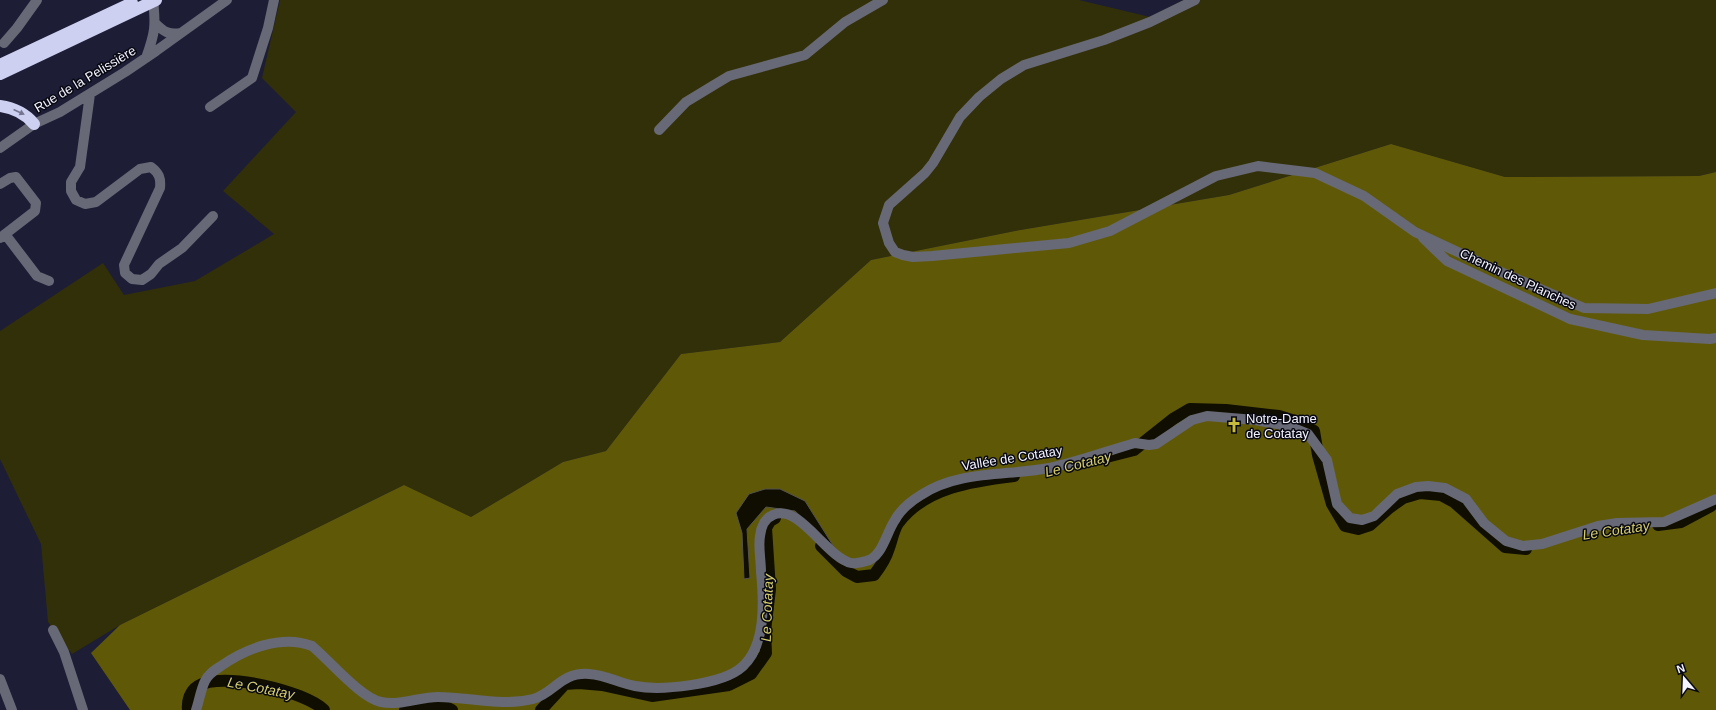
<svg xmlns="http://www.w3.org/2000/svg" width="1716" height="710" viewBox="0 0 1716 710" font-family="Helvetica,sans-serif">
<rect width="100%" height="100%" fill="#1d1d36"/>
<path fill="#323008" d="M 280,0 L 1079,0 L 1150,17 L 1184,0 L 1716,0 L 1716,172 L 1699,176 L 1505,177 L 1391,144 L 1229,195 L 1015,231 L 871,260 L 780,342 L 681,354 L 606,451 L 563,462 L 471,517 L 404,485 L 120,625 L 72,654 L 48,622 L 41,544 L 0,459 L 0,331 L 103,263 L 124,295 L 195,281 L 274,234 L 223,191 L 296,112 L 262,78 Z"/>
<path fill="#5f5907" d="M 1391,144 L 1505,177 L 1699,176 L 1716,172 L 1716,710 L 130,710 L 91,653 L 120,625 L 404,485 L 471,517 L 563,462 L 606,451 L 681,354 L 780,342 L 871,260 L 1015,231 L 1229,195 Z"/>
<path fill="#100e00" stroke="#54534c" d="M 765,489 L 780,489 L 805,501 L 834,547 L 795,511 L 766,507 L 747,529 L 750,578 L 744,579 L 742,533 L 736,513 L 749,494 Z"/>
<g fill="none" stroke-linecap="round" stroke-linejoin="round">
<path stroke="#100e00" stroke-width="12" d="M 1079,464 L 1134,450 L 1173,419 L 1190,409 L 1226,410 L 1279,416 L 1298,422 L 1314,431 L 1318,455 L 1332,504 L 1345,526 L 1358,529 L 1370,525 L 1389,508 L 1403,498 L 1420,493 L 1441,495 L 1454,502 L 1505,547 L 1526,549
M 1658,525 L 1681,522 L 1711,506
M 821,546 L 846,571 L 857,577 L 874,575 C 881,566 886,558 889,548 C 892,540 894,528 899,522 C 926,487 973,481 1014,476
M 188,710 C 187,701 190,691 198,686 C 222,671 305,691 324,710
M 405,710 L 418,706 L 440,704 L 452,710
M 541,710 L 565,684 L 579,683 L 602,685 L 652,696 L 729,685 L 751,674 L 766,653 L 765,631 L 770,589 L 766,528 L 770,521 L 775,518"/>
<path stroke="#686976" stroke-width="10" d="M 1195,0 L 1150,22 L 1104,40 L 1024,65 L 1001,79 L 979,97 L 960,117 L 933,163 L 925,173 L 889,205 L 883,223 L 889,243 L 895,252 L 903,255 L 913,257 L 932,256 L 1069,243 L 1110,231 L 1216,176 L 1258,166 L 1315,173 L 1364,196 L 1415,232 L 1494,269 L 1584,308 L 1648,309 L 1716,293
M 156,24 C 164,32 169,35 181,33
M 4,43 L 17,28 L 37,0
M 146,58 C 155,33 156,26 153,0
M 90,94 L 80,167 L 71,182 L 71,191 L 76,200 L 85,204 L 96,202 L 140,169 L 151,167 C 159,173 161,178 160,188 L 124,265 L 125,273 L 132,279 L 142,280 L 151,274 L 159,264 L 182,248 L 213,216
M 210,107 L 252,78 L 268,28 L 274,0
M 659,130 L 686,102 L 714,85 L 729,76 L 805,55 L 845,22 L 883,0
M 0,148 L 34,124 L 60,112 L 125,72 L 156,51 L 227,0
M 0,184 L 10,178 L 16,177 L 36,203 L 35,211 L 0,238
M 5,234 L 37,276 L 49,281
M 1423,238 L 1447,261 L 1570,319 L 1643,335 L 1710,339 L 1716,338
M 53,630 L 64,652 L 83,710
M 0,679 L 12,710
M 196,710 C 199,701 201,689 205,681 C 208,674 215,670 221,666 C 245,649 282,634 312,646 C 330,661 361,698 381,702 C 400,706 419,697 438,697 C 470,697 501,707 533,699 C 555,693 560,672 589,674 C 606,675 619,683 635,686 C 660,691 722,685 742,667 C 766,646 764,602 761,572 C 761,560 758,547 760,536 C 761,527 765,518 773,515 C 799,503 826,557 851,563 C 855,564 862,562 866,561 C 882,558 886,533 895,520 C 901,509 911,501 921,495 C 959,470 1007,476 1049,468 C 1078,462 1107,451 1135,443 L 1149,445 L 1156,444 L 1192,420 L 1207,416 L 1255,420 L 1288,426 L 1308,434 L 1327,460 L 1337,504 L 1350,518 L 1362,520 L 1374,516 L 1397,494 L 1416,487 L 1428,486 L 1445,488 L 1466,499 L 1484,523 L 1506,541 L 1523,546 L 1542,544 L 1598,526 L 1617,523 L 1664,522 L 1716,499"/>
<path stroke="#cdd0f1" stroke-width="12" d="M 0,65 L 132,3
M 0,74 L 156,0
M 0,106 C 14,108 25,113 34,124"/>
</g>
<defs><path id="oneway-solid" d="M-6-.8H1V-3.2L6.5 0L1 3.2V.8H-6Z"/></defs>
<use fill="#75768e" href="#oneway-solid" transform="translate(19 112) rotate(25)"/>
<defs>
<symbol id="church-bare" viewBox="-9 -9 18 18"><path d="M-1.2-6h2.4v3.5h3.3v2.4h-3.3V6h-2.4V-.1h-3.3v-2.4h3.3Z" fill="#c5bc3d" stroke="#090914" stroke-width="2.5" paint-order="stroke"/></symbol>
</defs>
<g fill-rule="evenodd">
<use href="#church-bare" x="1223" y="414" width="22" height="22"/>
</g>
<g text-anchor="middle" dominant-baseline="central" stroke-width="3" stroke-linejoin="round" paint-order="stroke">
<g font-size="13" fill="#f3f4fe" stroke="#090914">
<text transform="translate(85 79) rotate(-31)">Rue de la Pelissière</text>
<text transform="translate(1518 279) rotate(25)">Chemin des Planches</text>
<text transform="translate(1012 458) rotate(-9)">Vallée de Cotatay</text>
</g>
<g font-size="13" fill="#f3f4fe" stroke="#090914" text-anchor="start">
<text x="1246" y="418">Notre-Dame<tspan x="1246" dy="15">de Cotatay</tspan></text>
</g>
<g font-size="14" font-style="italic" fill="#d6cf6a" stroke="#090914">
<text transform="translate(1078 464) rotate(-14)">Le Cotatay</text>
<text transform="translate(1616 530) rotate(-8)">Le Cotatay</text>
<text transform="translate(767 608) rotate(-88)">Le Cotatay</text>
<text transform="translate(261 688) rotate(11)">Le Cotatay</text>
</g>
</g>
<g transform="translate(1684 678) rotate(341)" stroke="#090914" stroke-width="3" paint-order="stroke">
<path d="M0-3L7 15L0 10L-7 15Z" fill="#f3f4fe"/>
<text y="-6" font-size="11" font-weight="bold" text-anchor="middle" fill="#f3f4fe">N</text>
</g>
</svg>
